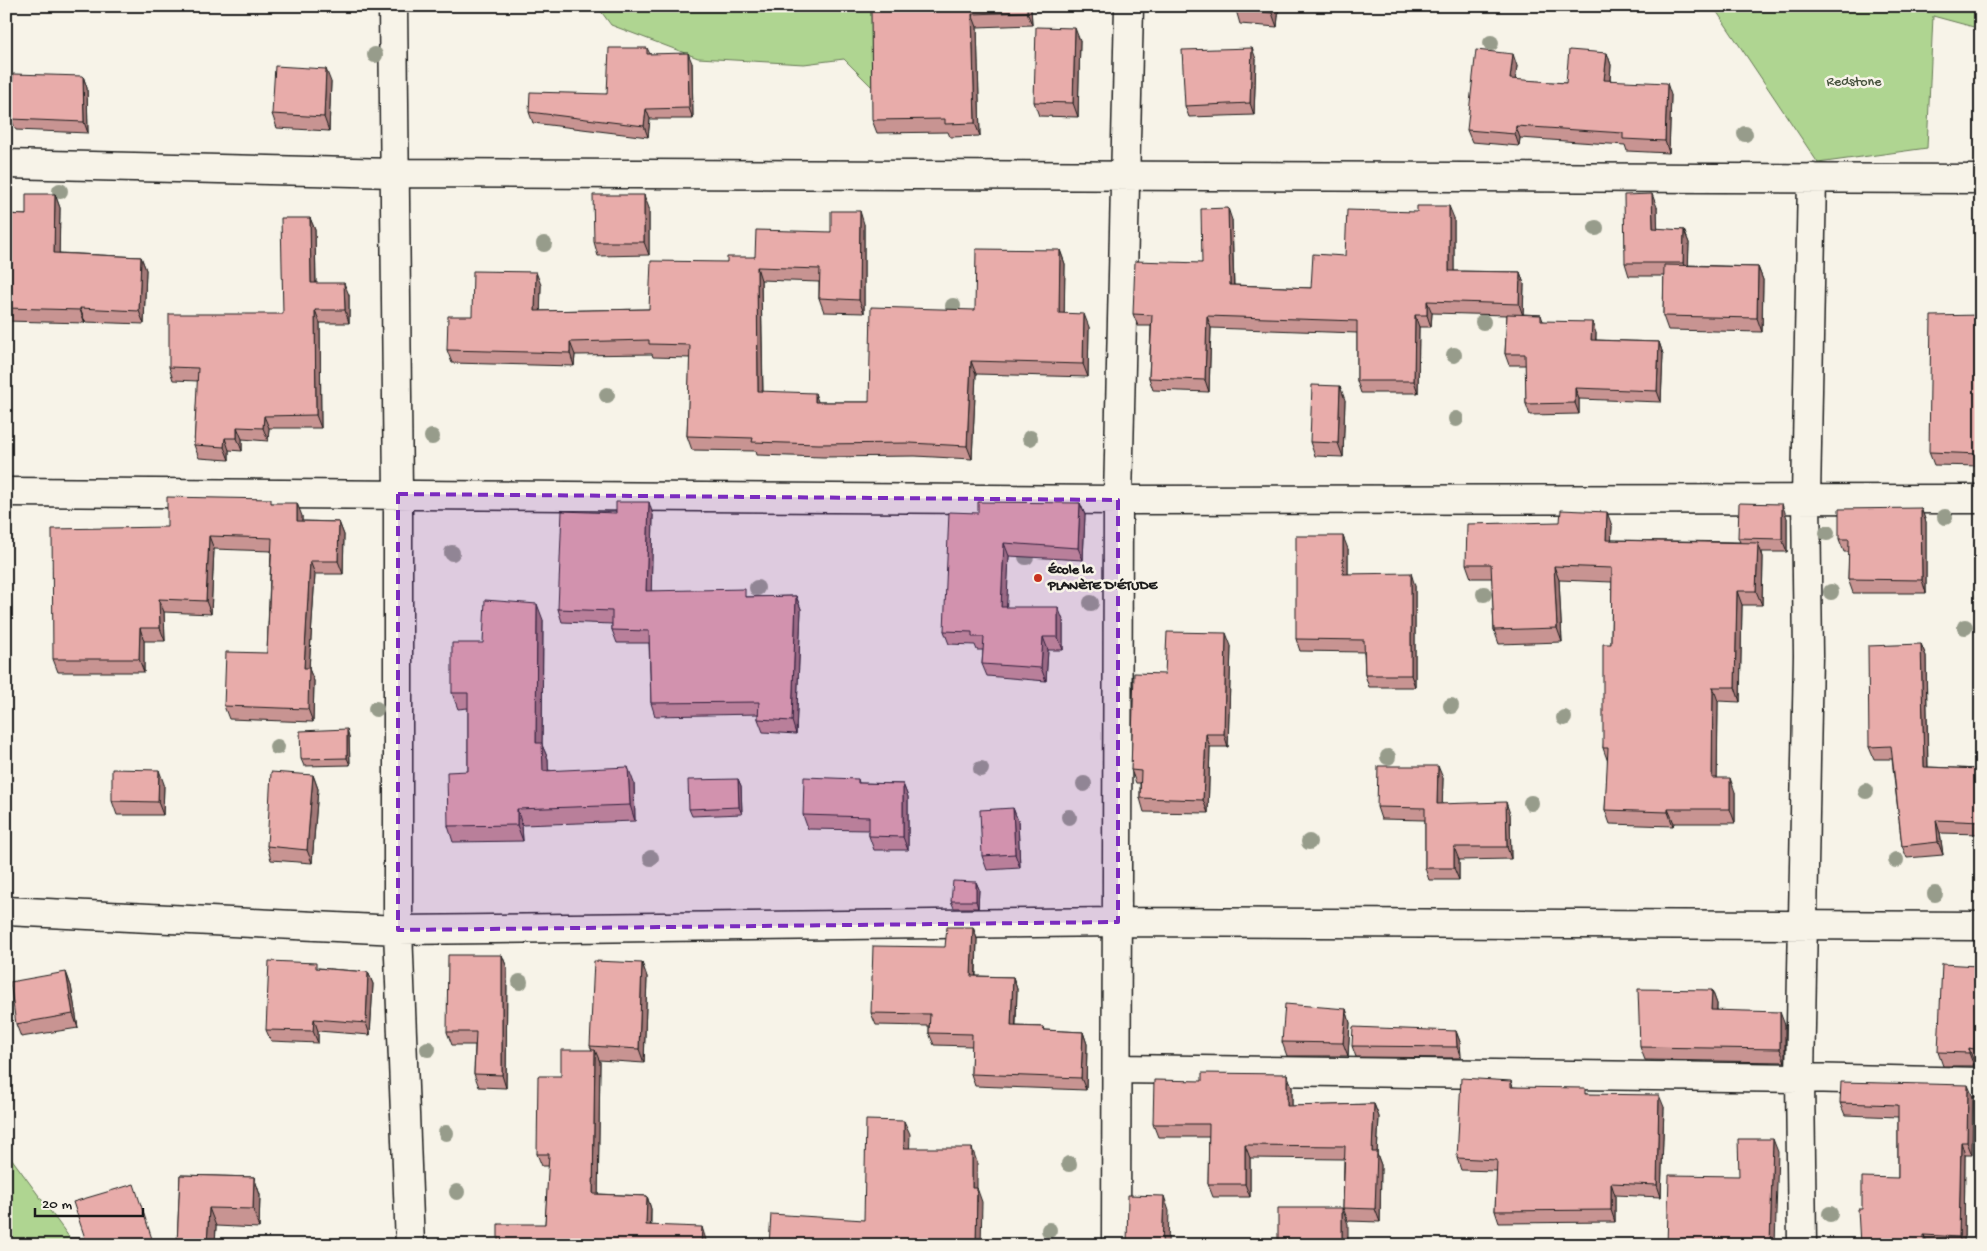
<svg xmlns="http://www.w3.org/2000/svg" width="1987" height="1251" viewBox="0 0 1987 1251" font-family="'Gochi Hand',sans-serif">
<rect width="100%" height="100%" fill="#f7f3e8"/>
<filter id="ink" filterUnits="userSpaceOnUse"><feTurbulence type="fractalNoise" baseFrequency=".02" numOctaves="2"/><feDisplacementMap in="SourceGraphic" scale="10" xChannelSelector="R" yChannelSelector="G"/><feConvolveMatrix kernelMatrix="1 2 1 2 8 2 1 2 1" color-interpolation-filters="sRGB"/></filter>
<g filter="url(#ink)">
<path fill="#afd591" stroke="#667856" d="M 597,6 L 966,6 L 898,113 L 844,59 L 804,64 L 698,58 L 611,25 Z
M 1717,6 L 1981,6 L 1981,29 L 1933,16 L 1927,148 L 1818,163 L 1717,12 Z
M 6,1151 L 72,1241 L 72,1245 L 6,1245 Z"/>
<g fill="none" stroke-linecap="round" stroke-linejoin="round">
<defs>
<path id="street" d="M 393,6 L 398,494 L 398,930 L 410,1245
M 6,164 L 394,173 L 1981,179
M 6,492 L 1118,500 L 1981,499
M 6,911 L 398,930 L 1118,922 L 1981,926
M 1117,1069 L 1800,1078 L 1981,1082
M 1116,1245 L 1118,500 L 1129,6
M 1802,1245 L 1800,1078 L 1808,655 L 1806,498 L 1812,178"/>
</defs>
<use href="#street" stroke="#1c1c1c" stroke-width="31"/>
<use href="#street" stroke="#f7f3e8" stroke-width="28"/>
</g>
<g fill="#979c8b">
<circle cx="1491" cy="43" r="8"/>
<circle cx="375" cy="55" r="8"/>
<circle cx="1745" cy="134" r="8"/>
<circle cx="60" cy="191" r="8"/>
<circle cx="1596" cy="228" r="8"/>
<circle cx="544" cy="244" r="8"/>
<circle cx="953" cy="306" r="8"/>
<circle cx="1483" cy="322" r="8"/>
<circle cx="1454" cy="355" r="8"/>
<circle cx="607" cy="395" r="8"/>
<circle cx="1456" cy="419" r="8"/>
<circle cx="432" cy="437" r="8"/>
<circle cx="1030" cy="438" r="8"/>
<circle cx="1945" cy="517" r="8"/>
<circle cx="1827" cy="533" r="8"/>
<circle cx="452" cy="553" r="8"/>
<circle cx="1026" cy="557" r="8"/>
<circle cx="757" cy="588" r="8"/>
<circle cx="1831" cy="592" r="8"/>
<circle cx="1484" cy="594" r="8"/>
<circle cx="1091" cy="603" r="8"/>
<circle cx="1965" cy="627" r="8"/>
<circle cx="1451" cy="706" r="8"/>
<circle cx="376" cy="709" r="8"/>
<circle cx="1564" cy="718" r="8"/>
<circle cx="277" cy="747" r="8"/>
<circle cx="1388" cy="757" r="8"/>
<circle cx="981" cy="769" r="8"/>
<circle cx="1084" cy="784" r="8"/>
<circle cx="1866" cy="791" r="8"/>
<circle cx="1531" cy="803" r="8"/>
<circle cx="1069" cy="817" r="8"/>
<circle cx="1309" cy="842" r="8"/>
<circle cx="651" cy="858" r="8"/>
<circle cx="1896" cy="860" r="8"/>
<circle cx="1935" cy="894" r="8"/>
<circle cx="520" cy="982" r="8"/>
<circle cx="428" cy="1049" r="8"/>
<circle cx="446" cy="1133" r="8"/>
<circle cx="1069" cy="1164" r="8"/>
<circle cx="457" cy="1192" r="8"/>
<circle cx="1830" cy="1214" r="8"/>
<circle cx="1049" cy="1230" r="8"/>
</g>
<path fill="#c89492" stroke="#1c1c1c" d="M 934,6 L 1031,6 L 1032,25 L 977,27 L 980,136 L 950,137 L 948,132 L 877,133 L 872,120 L 934,10 Z
M 1236,6 L 1279,6 L 1277,27 L 1240,24 L 1236,10 Z
M 1080,41 L 1078,117 L 1039,116 L 1034,102 Z
M 647,48 L 650,54 L 692,63 L 693,119 L 650,119 L 648,137 L 533,123 L 529,112 L 607,94 Z
M 1607,53 L 1611,65 L 1610,80 L 1671,95 L 1669,153 L 1627,151 L 1625,145 L 1520,138 L 1519,146 L 1472,142 L 1467,130 L 1517,66 L 1515,80 L 1566,83 Z
M 1256,59 L 1254,115 L 1189,117 L 1185,106 Z
M 83,76 L 87,88 L 88,133 L 16,130 L 11,119 Z
M 331,82 L 329,131 L 277,128 L 272,114 Z
M 55,194 L 60,208 L 59,253 L 141,257 L 146,270 L 144,324 L 85,322 L 85,323 L 6,321 L 6,214 L 26,215 Z
M 1657,207 L 1657,229 L 1684,230 L 1689,243 L 1688,265 L 1758,267 L 1763,280 L 1762,332 L 1668,330 L 1663,316 L 1664,276 L 1629,276 L 1625,263 Z
M 649,208 L 649,255 L 598,256 L 594,242 Z
M 310,218 L 315,230 L 316,283 L 349,295 L 349,323 L 320,323 L 321,428 L 269,428 L 268,441 L 242,439 L 242,451 L 229,450 L 229,460 L 199,458 L 194,445 L 198,381 L 173,380 L 169,367 L 283,314 Z
M 1454,218 L 1454,271 L 1520,272 L 1524,284 L 1523,314 L 1541,315 L 1543,321 L 1596,333 L 1596,340 L 1659,342 L 1663,354 L 1661,402 L 1579,399 L 1579,414 L 1530,415 L 1526,404 L 1526,365 L 1509,365 L 1505,354 L 1507,315 L 1432,313 L 1431,327 L 1419,327 L 1418,393 L 1361,393 L 1357,381 L 1357,333 L 1211,328 L 1209,392 L 1153,390 L 1149,378 L 1151,326 L 1138,326 L 1133,314 L 1202,263 L 1232,220 L 1234,285 L 1311,288 L 1345,256 Z
M 864,224 L 864,313 L 824,312 L 819,298 L 819,282 L 761,280 L 763,392 L 818,402 L 869,402 L 975,310 L 1060,250 L 1065,264 L 1064,313 L 1089,327 L 1088,377 L 976,374 L 972,459 L 915,456 L 823,457 L 757,455 L 756,451 L 692,450 L 687,436 L 690,358 L 653,357 L 652,354 L 575,355 L 574,366 L 452,363 L 447,350 L 472,316 L 541,285 L 540,311 L 649,309 L 727,262 L 755,257 L 831,232 Z
M 1981,315 L 1981,466 L 1934,465 L 1929,452 Z
M 1345,400 L 1343,457 L 1315,456 L 1310,442 Z
M 272,503 L 302,516 L 302,521 L 339,522 L 344,535 L 343,574 L 315,574 L 309,669 L 314,681 L 313,722 L 229,719 L 224,706 L 267,653 L 271,551 L 214,549 L 211,614 L 164,612 L 165,641 L 144,641 L 144,672 L 58,672 L 53,659 L 167,527 Z
M 1080,503 L 1085,515 L 1083,560 L 1009,556 L 1006,607 L 1063,620 L 1063,650 L 1048,650 L 1046,681 L 987,676 L 982,664 L 983,650 L 977,650 L 975,645 L 949,644 L 944,631 L 978,513 Z
M 1921,508 L 1926,522 L 1926,593 L 1853,593 L 1848,579 L 1849,552 L 1844,552 L 1839,539 Z
M 653,515 L 651,591 L 747,597 L 796,596 L 801,609 L 796,734 L 763,732 L 758,719 L 758,714 L 655,716 L 651,703 L 649,643 L 617,643 L 612,630 L 612,624 L 562,622 L 558,609 Z
M 1787,518 L 1787,552 L 1762,552 L 1763,557 L 1762,605 L 1742,605 L 1740,702 L 1718,701 L 1717,778 L 1735,792 L 1735,823 L 1674,823 L 1673,826 L 1610,824 L 1605,810 L 1608,762 L 1603,748 L 1611,644 L 1612,582 L 1559,580 L 1562,642 L 1499,644 L 1494,630 L 1492,578 L 1471,578 L 1466,564 L 1612,526 L 1611,540 L 1740,542 L 1738,538 Z
M 1348,549 L 1348,574 L 1415,586 L 1415,687 L 1369,687 L 1365,675 L 1364,652 L 1300,651 L 1296,639 Z
M 543,620 L 542,745 L 548,759 L 548,770 L 634,783 L 635,821 L 522,825 L 523,841 L 453,842 L 448,826 L 468,771 L 468,708 L 458,709 L 452,693 L 483,643 Z
M 1921,644 L 1926,656 L 1928,767 L 1981,769 L 1981,834 L 1940,833 L 1943,855 L 1907,858 L 1902,846 L 1892,759 L 1874,759 L 1869,747 Z
M 1231,646 L 1228,747 L 1210,747 L 1208,813 L 1144,812 L 1140,798 L 1140,783 L 1136,783 L 1131,770 L 1165,674 Z
M 349,736 L 350,765 L 304,766 L 301,759 Z
M 313,775 L 318,789 L 312,863 L 271,860 L 267,846 Z
M 1443,778 L 1442,804 L 1510,814 L 1511,859 L 1459,860 L 1459,880 L 1429,880 L 1425,868 L 1425,820 L 1381,819 L 1377,807 Z
M 738,779 L 741,786 L 742,814 L 692,816 L 689,809 Z
M 858,779 L 859,783 L 903,784 L 908,797 L 908,850 L 874,850 L 869,836 L 869,830 L 808,829 L 803,815 Z
M 164,784 L 163,815 L 117,815 L 112,801 Z
M 1013,808 L 1018,821 L 1020,868 L 987,870 L 982,856 Z
M 976,882 L 979,889 L 978,908 L 954,908 L 951,901 Z
M 973,927 L 977,939 L 976,976 L 1013,977 L 1017,989 L 1016,1026 L 1043,1027 L 1044,1030 L 1083,1032 L 1087,1044 L 1086,1090 L 975,1086 L 971,1074 L 972,1046 L 934,1045 L 929,1033 L 929,1026 L 876,1025 L 871,1013 L 945,947 Z
M 502,955 L 507,968 L 506,1088 L 479,1087 L 474,1074 L 475,1045 L 452,1045 L 447,1032 Z
M 642,963 L 647,977 L 644,1063 L 599,1060 L 600,1062 L 598,1194 L 647,1196 L 651,1209 L 651,1225 L 706,1240 L 545,1224 L 549,1166 L 542,1166 L 537,1154 L 561,1076 L 592,1050 L 590,1046 Z
M 318,968 L 368,972 L 373,984 L 370,1035 L 318,1031 L 318,1043 L 271,1041 L 266,1030 Z
M 66,972 L 71,986 L 78,1028 L 21,1037 L 16,1024 Z
M 1981,974 L 1981,1043 L 1980,1043 L 1979,1062 L 1974,1062 L 1974,1066 L 1943,1066 L 1938,1052 Z
M 1712,990 L 1717,1004 L 1717,1010 L 1785,1025 L 1785,1062 L 1645,1060 L 1640,1047 Z
M 1346,1009 L 1350,1023 L 1348,1056 L 1287,1056 L 1282,1042 Z
M 1456,1031 L 1460,1042 L 1461,1058 L 1356,1057 L 1352,1046 Z
M 1287,1074 L 1292,1087 L 1292,1106 L 1374,1104 L 1379,1117 L 1377,1154 L 1381,1165 L 1380,1222 L 1348,1221 L 1343,1208 L 1344,1159 L 1250,1158 L 1250,1197 L 1213,1197 L 1208,1184 L 1209,1137 L 1158,1137 L 1153,1124 L 1202,1081 Z
M 1511,1081 L 1513,1087 L 1587,1094 L 1664,1107 L 1661,1197 L 1615,1195 L 1615,1222 L 1499,1223 L 1495,1211 L 1497,1171 L 1461,1170 L 1457,1158 Z
M 1973,1097 L 1972,1155 L 1965,1155 L 1964,1245 L 1860,1245 L 1862,1209 L 1898,1178 L 1898,1117 L 1845,1115 L 1840,1103 Z
M 180,1175 L 254,1177 L 260,1195 L 259,1228 L 216,1226 L 215,1245 L 177,1245 Z"/>
<path fill="#a27877" stroke="#1c1c1c" d="M 1027,6 L 1031,6 L 1032,25 L 1027,12 Z
M 1273,6 L 1279,6 L 1277,27 L 1272,13 Z
M 972,14 L 977,27 L 980,136 L 975,123 Z
M 1075,28 L 1080,41 L 1078,117 L 1073,103 Z
M 1252,48 L 1256,59 L 1254,115 L 1250,103 Z
M 688,53 L 692,63 L 693,119 L 689,108 Z
M 1607,53 L 1611,65 L 1609,92 L 1604,80 Z
M 1513,54 L 1517,66 L 1514,91 L 1510,79 Z
M 326,69 L 331,82 L 329,131 L 324,117 Z
M 83,76 L 87,88 L 88,133 L 84,122 Z
M 1667,83 L 1671,95 L 1669,153 L 1665,141 Z
M 646,109 L 650,119 L 648,137 L 644,126 Z
M 1516,126 L 1520,138 L 1519,146 L 1515,134 Z
M 55,194 L 60,208 L 59,266 L 54,253 Z
M 1652,194 L 1657,207 L 1658,241 L 1653,228 Z
M 644,195 L 649,208 L 649,255 L 644,242 Z
M 1449,206 L 1454,218 L 1454,282 L 1449,271 Z
M 1228,208 L 1232,220 L 1234,297 L 1230,285 Z
M 860,211 L 864,224 L 864,313 L 859,300 Z
M 310,218 L 315,230 L 316,295 L 311,283 Z
M 1684,230 L 1689,243 L 1688,275 L 1683,263 Z
M 1060,250 L 1065,264 L 1064,327 L 1059,313 Z
M 141,257 L 146,270 L 144,324 L 139,311 Z
M 757,267 L 761,280 L 763,405 L 758,391 Z
M 1758,267 L 1763,280 L 1762,332 L 1757,318 Z
M 536,272 L 541,285 L 540,324 L 535,311 Z
M 1520,272 L 1524,284 L 1523,316 L 1519,304 Z
M 344,283 L 349,295 L 349,323 L 345,310 Z
M 1427,301 L 1432,313 L 1431,327 L 1427,315 Z
M 80,308 L 85,322 L 85,323 L 80,310 Z
M 315,310 L 320,323 L 321,428 L 316,415 Z
M 1084,314 L 1089,327 L 1088,377 L 1083,364 Z
M 1415,315 L 1419,327 L 1418,393 L 1414,381 Z
M 1207,316 L 1211,328 L 1209,392 L 1205,380 Z
M 1592,322 L 1596,333 L 1595,351 L 1591,340 Z
M 570,342 L 575,355 L 574,366 L 570,353 Z
M 1659,342 L 1663,354 L 1661,402 L 1657,391 Z
M 971,361 L 976,374 L 972,459 L 967,446 Z
M 1340,386 L 1345,400 L 1343,457 L 1338,443 Z
M 1575,388 L 1579,399 L 1579,414 L 1575,403 Z
M 815,393 L 820,407 L 815,402 Z
M 264,416 L 269,428 L 268,441 L 263,428 Z
M 237,427 L 242,439 L 242,451 L 237,438 Z
M 225,438 L 229,450 L 229,460 L 224,447 Z
M 649,502 L 653,515 L 651,604 L 646,591 Z
M 297,503 L 302,516 L 302,534 L 297,521 Z
M 1080,503 L 1085,515 L 1083,560 L 1078,548 Z
M 1782,504 L 1787,518 L 1787,552 L 1782,539 Z
M 1921,508 L 1926,522 L 1926,593 L 1922,580 Z
M 1607,512 L 1612,526 L 1611,554 L 1606,540 Z
M 339,522 L 344,535 L 343,574 L 338,561 Z
M 209,536 L 214,549 L 211,614 L 206,601 Z
M 1343,536 L 1348,549 L 1348,586 L 1343,574 Z
M 1004,543 L 1009,556 L 1006,620 L 1001,607 Z
M 1758,543 L 1763,557 L 1762,605 L 1756,591 Z
M 310,561 L 315,574 L 309,669 L 314,681 L 313,722 L 308,709 L 304,668 Z
M 1554,566 L 1559,580 L 1562,642 L 1557,628 Z
M 1411,573 L 1415,586 L 1415,687 L 1411,675 Z
M 1737,591 L 1742,605 L 1740,702 L 1735,687 Z
M 796,596 L 801,609 L 796,734 L 792,721 Z
M 159,599 L 164,612 L 165,641 L 160,628 Z
M 537,604 L 543,620 L 542,745 L 548,759 L 549,787 L 543,771 L 536,743 Z
M 1058,607 L 1063,620 L 1063,650 L 1058,637 Z
M 140,628 L 144,641 L 144,672 L 139,659 Z
M 1226,633 L 1231,646 L 1228,747 L 1224,734 Z
M 1043,637 L 1048,650 L 1046,681 L 1041,668 Z
M 1921,644 L 1926,656 L 1928,779 L 1924,767 Z
M 1713,687 L 1718,701 L 1717,792 L 1712,778 Z
M 347,729 L 349,736 L 350,765 L 347,758 Z
M 1206,734 L 1210,747 L 1208,813 L 1203,800 Z
M 1438,766 L 1443,778 L 1442,816 L 1437,804 Z
M 628,767 L 634,783 L 635,821 L 630,805 Z
M 159,770 L 164,784 L 163,815 L 158,802 Z
M 313,775 L 318,789 L 312,863 L 307,850 Z
M 1730,778 L 1735,792 L 1735,823 L 1730,809 Z
M 738,779 L 741,786 L 742,814 L 739,807 Z
M 903,784 L 908,797 L 908,850 L 903,837 Z
M 1506,802 L 1510,814 L 1511,859 L 1507,847 Z
M 1013,808 L 1018,821 L 1020,868 L 1015,854 Z
M 517,809 L 522,825 L 523,841 L 517,825 Z
M 1668,809 L 1674,823 L 1673,826 L 1668,812 Z
M 1936,820 L 1940,833 L 1943,855 L 1938,842 Z
M 1454,847 L 1459,860 L 1459,880 L 1454,868 Z
M 976,882 L 979,889 L 978,908 L 976,901 Z
M 973,927 L 977,939 L 975,988 L 971,976 Z
M 502,955 L 507,968 L 506,1088 L 502,1075 Z
M 642,963 L 647,977 L 644,1063 L 639,1049 Z
M 1978,966 L 1981,974 L 1981,1006 L 1976,994 Z
M 66,972 L 71,986 L 78,1028 L 73,1014 Z
M 368,972 L 373,984 L 370,1035 L 366,1023 Z
M 1013,977 L 1017,989 L 1015,1038 L 1011,1026 Z
M 1712,990 L 1717,1004 L 1716,1024 L 1711,1010 Z
M 1346,1009 L 1350,1023 L 1348,1056 L 1343,1043 Z
M 1780,1012 L 1785,1025 L 1785,1062 L 1780,1049 Z
M 314,1019 L 318,1031 L 318,1043 L 313,1031 Z
M 1975,1030 L 1980,1043 L 1979,1062 L 1974,1049 Z
M 1456,1031 L 1460,1042 L 1461,1058 L 1457,1047 Z
M 1083,1032 L 1087,1044 L 1086,1090 L 1081,1078 Z
M 1969,1048 L 1974,1062 L 1974,1066 L 1969,1053 Z
M 595,1050 L 600,1062 L 598,1206 L 593,1194 Z
M 1287,1074 L 1292,1087 L 1292,1119 L 1287,1106 Z
M 1968,1085 L 1973,1097 L 1972,1155 L 1967,1142 Z
M 1659,1095 L 1664,1107 L 1661,1197 L 1657,1185 Z
M 1374,1104 L 1379,1117 L 1377,1154 L 1381,1165 L 1380,1222 L 1375,1209 L 1372,1152 Z
M 904,1121 L 910,1134 L 909,1162 L 904,1148 Z
M 1773,1139 L 1778,1152 L 1775,1245 L 1770,1245 Z
M 1961,1142 L 1965,1155 L 1964,1245 L 1962,1245 L 1959,1237 Z
M 1245,1145 L 1250,1158 L 1250,1197 L 1245,1184 Z
M 972,1148 L 977,1162 L 977,1202 L 972,1188 Z
M 254,1177 L 260,1195 L 259,1228 L 253,1209 Z
M 1611,1183 L 1615,1195 L 1615,1222 L 1611,1210 Z
M 977,1188 L 982,1202 L 981,1245 L 976,1245 Z
M 647,1196 L 651,1209 L 650,1237 L 646,1225 Z
M 1164,1196 L 1169,1211 L 1168,1245 L 1162,1245 Z
M 209,1208 L 216,1226 L 215,1245 L 207,1245 Z
M 1342,1208 L 1348,1224 L 1348,1245 L 1342,1245 Z
M 702,1227 L 706,1240 L 706,1245 L 701,1245 Z
M 1924,1235 L 1928,1245 L 1924,1245 Z"/>
<path fill="#e8acaa" stroke="#1c1c1c" d="M 934,6 L 1027,6 L 1027,12 L 972,14 L 975,123 L 945,124 L 945,119 L 872,120 L 871,11 L 934,10 Z
M 1236,6 L 1273,6 L 1272,13 L 1236,10 Z
M 1036,27 L 1075,28 L 1073,103 L 1034,102 Z
M 609,48 L 647,48 L 647,54 L 688,53 L 689,108 L 646,109 L 644,126 L 529,112 L 530,92 L 607,94 Z
M 1252,48 L 1250,103 L 1185,106 L 1182,50 Z
M 1476,50 L 1513,54 L 1510,79 L 1566,83 L 1569,50 L 1607,53 L 1604,80 L 1667,83 L 1665,141 L 1623,139 L 1623,133 L 1516,126 L 1515,134 L 1467,130 Z
M 275,66 L 326,69 L 324,117 L 272,114 Z
M 13,74 L 83,76 L 84,122 L 11,119 Z
M 26,194 L 55,194 L 54,253 L 141,257 L 139,311 L 80,308 L 80,310 L 6,308 L 6,214 L 26,215 Z
M 1652,194 L 1653,228 L 1684,230 L 1683,263 L 1625,263 L 1624,195 Z
M 593,195 L 644,195 L 644,242 L 594,242 Z
M 1417,206 L 1449,206 L 1449,271 L 1520,272 L 1519,304 L 1427,301 L 1427,315 L 1415,315 L 1414,381 L 1357,381 L 1357,321 L 1207,316 L 1205,380 L 1149,378 L 1152,315 L 1133,314 L 1135,261 L 1202,263 L 1201,209 L 1228,208 L 1230,285 L 1311,288 L 1313,254 L 1345,256 L 1347,210 L 1417,212 Z
M 831,211 L 860,211 L 859,300 L 819,298 L 820,269 L 757,267 L 758,391 L 815,393 L 815,402 L 869,402 L 871,307 L 975,310 L 976,249 L 1060,250 L 1059,313 L 1084,314 L 1083,364 L 971,361 L 967,446 L 910,443 L 819,444 L 752,442 L 753,438 L 687,436 L 690,345 L 649,344 L 649,340 L 570,342 L 570,353 L 447,350 L 448,316 L 472,316 L 473,271 L 536,272 L 535,311 L 649,309 L 651,261 L 727,262 L 727,257 L 755,257 L 756,230 L 831,232 Z
M 281,218 L 310,218 L 311,283 L 344,283 L 345,310 L 315,310 L 316,415 L 264,416 L 263,428 L 237,427 L 237,438 L 225,438 L 224,447 L 194,445 L 198,368 L 169,367 L 169,314 L 283,314 Z
M 1664,265 L 1758,267 L 1757,318 L 1663,316 Z
M 1507,314 L 1541,315 L 1541,321 L 1592,322 L 1591,340 L 1659,342 L 1657,391 L 1575,388 L 1575,403 L 1526,404 L 1525,354 L 1505,354 Z
M 1981,315 L 1981,454 L 1929,452 L 1931,316 Z
M 1312,385 L 1340,386 L 1338,443 L 1310,442 Z
M 167,497 L 271,499 L 271,503 L 297,503 L 297,521 L 339,522 L 338,561 L 310,561 L 304,668 L 309,668 L 308,709 L 224,706 L 226,652 L 267,653 L 272,538 L 209,536 L 206,601 L 159,599 L 160,628 L 140,628 L 139,659 L 53,659 L 52,529 L 167,527 Z
M 616,502 L 649,502 L 646,591 L 745,589 L 745,597 L 796,596 L 792,721 L 758,719 L 759,702 L 651,703 L 649,631 L 612,630 L 612,611 L 558,609 L 562,511 L 616,513 Z
M 978,502 L 1080,503 L 1078,548 L 1004,543 L 1001,607 L 1058,607 L 1058,637 L 1043,637 L 1041,668 L 982,664 L 984,637 L 972,637 L 972,632 L 944,631 L 949,512 L 978,513 Z
M 1739,503 L 1782,504 L 1782,539 L 1738,538 Z
M 1921,508 L 1922,580 L 1848,579 L 1849,539 L 1839,539 L 1839,509 Z
M 1561,510 L 1607,512 L 1606,540 L 1758,543 L 1756,591 L 1737,591 L 1735,687 L 1713,687 L 1712,778 L 1730,778 L 1730,809 L 1668,809 L 1668,812 L 1605,810 L 1608,748 L 1603,748 L 1603,644 L 1611,644 L 1612,568 L 1554,566 L 1557,628 L 1494,630 L 1491,564 L 1466,564 L 1467,524 L 1560,522 Z
M 1296,536 L 1343,536 L 1343,574 L 1411,573 L 1411,675 L 1365,675 L 1364,640 L 1296,639 Z
M 485,600 L 537,604 L 536,743 L 542,743 L 543,771 L 628,767 L 630,805 L 517,809 L 517,825 L 448,826 L 447,772 L 468,771 L 468,693 L 452,693 L 452,643 L 483,643 Z
M 1167,632 L 1226,633 L 1224,734 L 1206,734 L 1203,800 L 1140,798 L 1141,771 L 1131,770 L 1134,673 L 1165,674 Z
M 1921,644 L 1924,767 L 1981,769 L 1981,822 L 1936,820 L 1938,842 L 1902,846 L 1891,746 L 1869,747 L 1868,646 Z
M 347,729 L 347,758 L 301,759 L 300,731 Z
M 1378,766 L 1438,766 L 1437,804 L 1506,802 L 1507,847 L 1454,847 L 1454,868 L 1425,868 L 1425,808 L 1377,807 Z
M 112,769 L 159,770 L 158,802 L 112,801 Z
M 271,772 L 313,775 L 307,850 L 267,846 Z
M 804,777 L 858,779 L 858,783 L 903,784 L 903,837 L 869,836 L 869,817 L 803,815 Z
M 738,779 L 739,807 L 689,809 L 688,780 Z
M 1013,808 L 1015,854 L 982,856 L 980,810 Z
M 953,881 L 976,882 L 976,901 L 951,901 Z
M 947,927 L 973,927 L 971,976 L 1013,977 L 1011,1026 L 1043,1027 L 1043,1030 L 1083,1032 L 1081,1078 L 971,1074 L 972,1034 L 929,1033 L 930,1014 L 871,1013 L 873,946 L 945,947 Z
M 448,955 L 502,955 L 502,1075 L 474,1074 L 476,1032 L 447,1032 Z
M 269,961 L 316,963 L 316,968 L 368,972 L 366,1023 L 314,1019 L 313,1031 L 266,1030 Z
M 594,961 L 642,963 L 639,1049 L 590,1046 Z
M 1942,964 L 1978,966 L 1976,994 L 1981,994 L 1981,1030 L 1975,1030 L 1974,1049 L 1969,1048 L 1969,1053 L 1938,1052 Z
M 66,972 L 73,1014 L 16,1024 L 10,982 Z
M 1638,989 L 1712,990 L 1711,1010 L 1780,1012 L 1780,1049 L 1640,1047 Z
M 1285,1004 L 1346,1009 L 1343,1043 L 1282,1042 Z
M 1353,1027 L 1456,1031 L 1457,1047 L 1352,1046 Z
M 561,1050 L 595,1050 L 593,1194 L 647,1196 L 646,1225 L 702,1227 L 701,1245 L 498,1245 L 498,1224 L 545,1224 L 549,1154 L 537,1154 L 538,1076 L 561,1076 Z
M 1202,1073 L 1287,1074 L 1287,1106 L 1374,1104 L 1372,1152 L 1377,1152 L 1375,1209 L 1343,1208 L 1345,1146 L 1245,1145 L 1245,1184 L 1208,1184 L 1209,1124 L 1153,1124 L 1154,1080 L 1202,1081 Z
M 1461,1078 L 1511,1081 L 1511,1087 L 1585,1088 L 1585,1094 L 1659,1095 L 1657,1185 L 1611,1183 L 1611,1210 L 1495,1211 L 1497,1160 L 1457,1158 Z
M 1841,1082 L 1968,1085 L 1967,1142 L 1961,1142 L 1959,1237 L 1924,1235 L 1924,1245 L 1860,1245 L 1858,1209 L 1862,1209 L 1862,1177 L 1898,1178 L 1898,1105 L 1840,1103 Z
M 866,1120 L 904,1121 L 904,1148 L 972,1148 L 972,1188 L 977,1188 L 976,1245 L 769,1245 L 771,1214 L 864,1220 Z
M 1738,1139 L 1773,1139 L 1770,1245 L 1667,1245 L 1669,1175 L 1739,1176 Z
M 180,1175 L 254,1177 L 253,1209 L 209,1208 L 207,1245 L 177,1245 Z
M 134,1184 L 154,1245 L 70,1245 L 70,1238 L 85,1238 L 73,1202 Z
M 1128,1195 L 1164,1196 L 1162,1245 L 1127,1245 Z
M 1278,1208 L 1342,1208 L 1342,1245 L 1278,1245 Z
M 321,1239 L 322,1245 L 282,1245 Z"/>
</g>
<path fill="#7b2cbf" fill-opacity="0.2" stroke="#7b2cbf" stroke-width="4" stroke-dasharray="10 6" stroke-linejoin="round" d="M 398,494 L 1118,500 L 1118,922 L 398,930 Z"/>
<circle fill="#c8321e" stroke="#f7f3e8" stroke-width="2" cx="1038" cy="578" r="5"/>
<g text-anchor="middle" dominant-baseline="central" stroke-width="5" stroke-linejoin="round" paint-order="stroke">
<g font-size="14" fill="#48543f" stroke="#f7f3e8">
<text x="1854" y="82">Redstone</text>
</g>
<g font-size="14" font-weight="bold" fill="#1c1c1c" stroke="#f7f3e8" text-anchor="start">
<text x="1048" y="570">École la<tspan x="1048" dy="16">PLANÈTE D'ÉTUDE</tspan></text>
</g>
</g>
<rect width="1987" height="1251" fill="none" stroke="#f7f3e8" stroke-width="25"/>
<rect x="12" y="12" width="1962" height="1226" fill="none" stroke="#1c1c1c" stroke-width="2" filter="url(#ink)"/>
<path d="M35 1208v8h108v-8" fill="none" stroke="#1c1c1c" stroke-width="2.5"/>
<text x="42" y="1208" font-size="15" fill="#1c1c1c" stroke="#f7f3e8" stroke-width="4" paint-order="stroke">20 m</text>
</svg>
